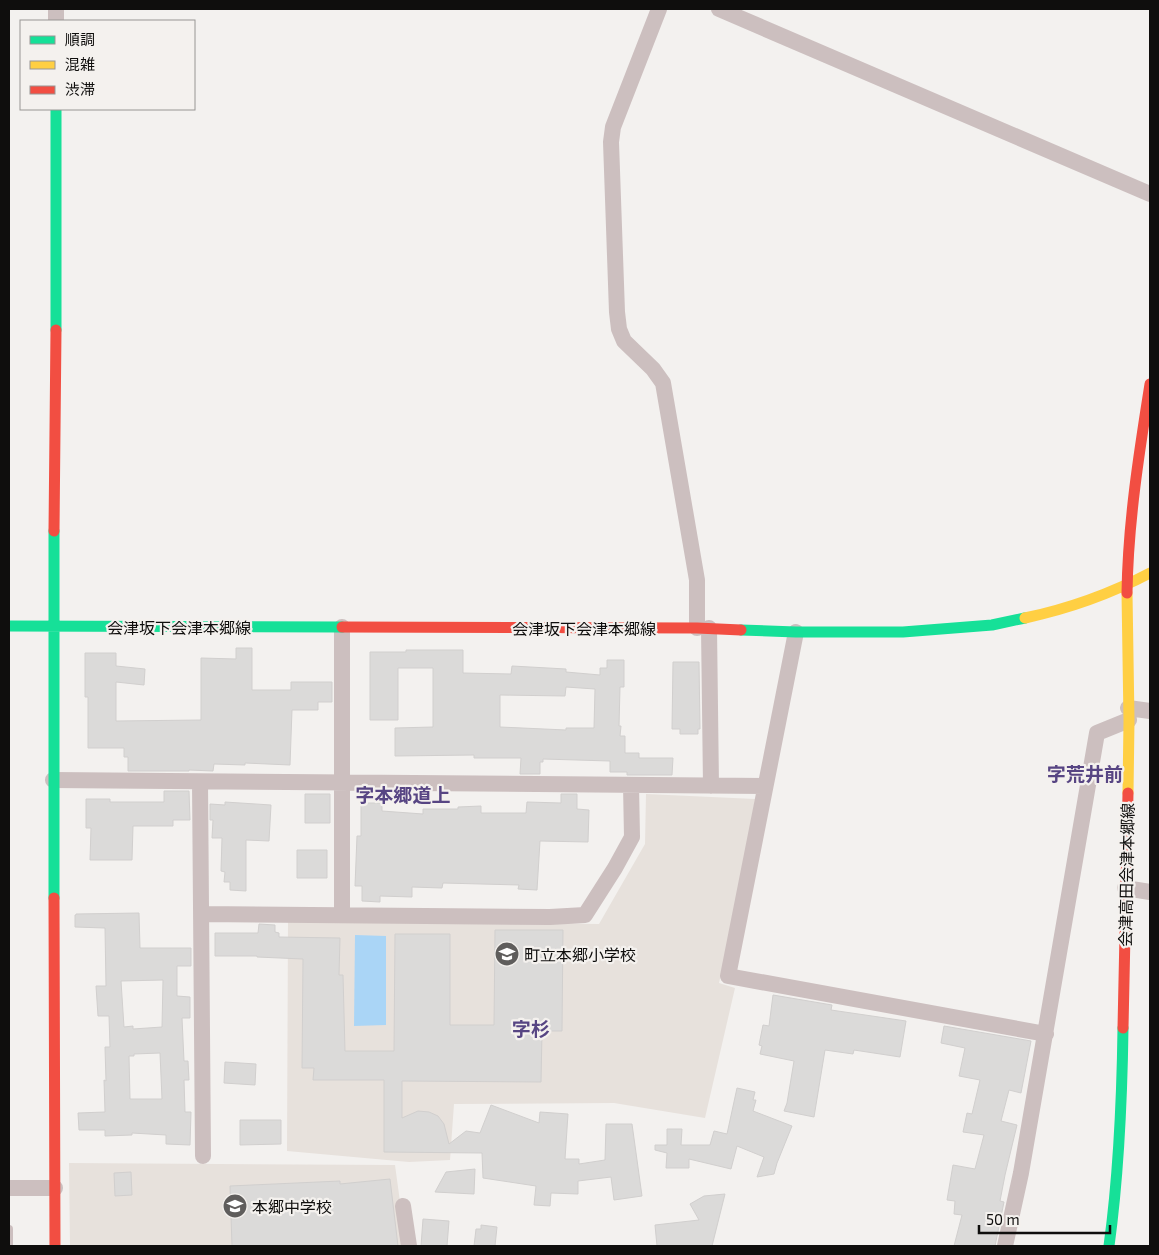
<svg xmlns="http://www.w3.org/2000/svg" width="1159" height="1255" viewBox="0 0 1159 1255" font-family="'Exo 2','Noto Sans JP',sans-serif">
<rect width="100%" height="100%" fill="#f3f1ef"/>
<path fill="#e7e1dc" d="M 646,794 L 755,799 L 739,895 L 719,983 L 735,988 L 705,1118 L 614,1103 L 454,1104 L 450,1160 L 409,1162 L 287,1151 L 288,921 L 599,924 L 645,844 Z
M 69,1163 L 395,1165 L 406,1246 L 70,1246 Z"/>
<path fill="#aad5f6" d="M 355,935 L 386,936 L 386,1025 L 354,1026 Z"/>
<path fill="#dbdad9" stroke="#d1cfce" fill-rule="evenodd" d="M 236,648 L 252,648 L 252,690 L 291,690 L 291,682 L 332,682 L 332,702 L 318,702 L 318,710 L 292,710 L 290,765 L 245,763 L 245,765 L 214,764 L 213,771 L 189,770 L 189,771 L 128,771 L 128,757 L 124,757 L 124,748 L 88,748 L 88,697 L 85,697 L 85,653 L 116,653 L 116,666 L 145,669 L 144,685 L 116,682 L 116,721 L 201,720 L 201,658 L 236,659 Z
M 406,650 L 463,650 L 463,673 L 511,674 L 512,666 L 566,669 L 566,672 L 600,675 L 600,668 L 607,668 L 607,660 L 624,660 L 624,687 L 620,687 L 619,726 L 621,726 L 620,736 L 625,736 L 625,753 L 639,753 L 639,758 L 673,758 L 672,775 L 627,775 L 627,772 L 610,772 L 610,761 L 543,759 L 543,762 L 540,762 L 540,774 L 520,774 L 521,758 L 474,758 L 474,755 L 395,756 L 395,728 L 433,727 L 433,668 L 398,668 L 398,720 L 370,720 L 370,652 L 406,652 ZM 566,687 L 595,689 L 594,728 L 566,728 L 566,730 L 500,727 L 500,695 L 565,696 Z
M 673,662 L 699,662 L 700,729 L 698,729 L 698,734 L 680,734 L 680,729 L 672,729 Z
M 164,791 L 189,791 L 190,820 L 173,820 L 173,826 L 133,826 L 132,860 L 90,860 L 91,828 L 86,828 L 86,799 L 110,799 L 110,802 L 164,802 Z
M 305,794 L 330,794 L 330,823 L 305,823 Z
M 561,794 L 577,794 L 577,809 L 589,810 L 588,842 L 540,841 L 537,890 L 518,889 L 519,885 L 443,883 L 442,888 L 412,887 L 412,897 L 380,896 L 380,902 L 362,901 L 362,886 L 355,886 L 357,836 L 361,836 L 361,803 L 382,803 L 382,811 L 423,814 L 423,809 L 458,809 L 458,807 L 481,806 L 481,813 L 526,813 L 527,802 L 561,803 Z
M 225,802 L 271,805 L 269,841 L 246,840 L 246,891 L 230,890 L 230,882 L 224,882 L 225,872 L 221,871 L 222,838 L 212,838 L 213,820 L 210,820 L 210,804 L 225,805 Z
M 297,850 L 327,850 L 327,878 L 297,878 Z
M 139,913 L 140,948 L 191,948 L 191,966 L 177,966 L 177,996 L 190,997 L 190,1018 L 182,1018 L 184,1061 L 188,1061 L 189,1080 L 184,1080 L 185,1112 L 191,1112 L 190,1145 L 166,1144 L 166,1135 L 132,1133 L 132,1135 L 105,1136 L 105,1130 L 79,1130 L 78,1113 L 105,1112 L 104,1080 L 106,1081 L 105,1047 L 110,1047 L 109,1016 L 98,1016 L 96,986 L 106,986 L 105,928 L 75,927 L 75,915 L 76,915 L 76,914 ZM 163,980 L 162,1027 L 133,1029 L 133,1026 L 124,1027 L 121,981 ZM 160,1053 L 162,1099 L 130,1099 L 129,1056 L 134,1056 L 134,1054 Z
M 259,924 L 275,925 L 275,932 L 279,933 L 279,937 L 340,938 L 339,975 L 343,975 L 345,1051 L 394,1051 L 395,934 L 450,934 L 450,1025 L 494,1025 L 495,930 L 563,930 L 562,1031 L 542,1031 L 541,1082 L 402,1081 L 402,1118 L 418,1111 L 429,1112 L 438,1116 L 444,1124 L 449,1144 L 466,1131 L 480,1133 L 491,1105 L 539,1123 L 540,1112 L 568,1114 L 565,1159 L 579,1159 L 579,1164 L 605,1160 L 606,1124 L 632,1124 L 642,1196 L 614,1200 L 611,1177 L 578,1181 L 578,1194 L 551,1193 L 550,1206 L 534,1205 L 536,1186 L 483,1178 L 482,1153 L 384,1152 L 384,1080 L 313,1080 L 314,1068 L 302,1068 L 303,959 L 257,957 L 257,956 L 215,956 L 215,933 L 258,933 Z
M 773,995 L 832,1005 L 831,1010 L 906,1021 L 900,1057 L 854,1050 L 853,1054 L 825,1050 L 814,1117 L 784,1111 L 787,1103 L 794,1061 L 760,1054 L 762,1046 L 759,1045 L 763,1025 L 769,1026 Z
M 944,1026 L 1031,1041 L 1021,1093 L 1009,1090 L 1001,1121 L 1017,1125 L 1005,1175 L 1000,1201 L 1004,1202 L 995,1246 L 954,1246 L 962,1215 L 954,1214 L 955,1201 L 947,1200 L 953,1165 L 975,1169 L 984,1135 L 963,1132 L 967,1113 L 972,1114 L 980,1080 L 959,1076 L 965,1048 L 941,1043 Z
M 225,1062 L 256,1064 L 255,1085 L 224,1083 Z
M 737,1088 L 755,1092 L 753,1100 L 756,1100 L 753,1111 L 792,1126 L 777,1163 L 774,1174 L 757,1177 L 764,1157 L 737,1146 L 731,1169 L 689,1159 L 689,1168 L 666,1168 L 667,1153 L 655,1150 L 655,1145 L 667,1145 L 667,1129 L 682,1129 L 681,1145 L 710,1145 L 714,1131 L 727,1134 Z
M 240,1120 L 281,1120 L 281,1144 L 240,1145 Z
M 475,1169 L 474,1194 L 435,1192 L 446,1172 Z
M 131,1172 L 132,1195 L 115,1196 L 114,1173 Z
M 390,1179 L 398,1246 L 232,1246 L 230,1186 L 340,1181 L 340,1184 Z
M 725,1194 L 712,1246 L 657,1246 L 655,1225 L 699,1220 L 690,1204 L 704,1196 Z
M 423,1219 L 449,1221 L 447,1246 L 421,1246 Z
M 481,1225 L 497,1227 L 495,1246 L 474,1246 L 476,1229 L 481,1229 Z"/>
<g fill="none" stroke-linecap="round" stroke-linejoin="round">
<path stroke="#ccbfbf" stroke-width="8" d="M 9,1246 L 9,1229"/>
<path stroke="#ccbfbf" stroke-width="16" d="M 659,9 L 613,127 L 611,142 L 617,312 L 619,329 L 624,341 L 653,369 L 663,383 L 697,580 L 697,628
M 719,9 L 1150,194
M 56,21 L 56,9
M 709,628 L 711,786
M 796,632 L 728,976 L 1046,1034
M 1128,708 L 1150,711
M 53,780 L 765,786
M 200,782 L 203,1156
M 1125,888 L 1150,892
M 201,914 L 550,917 L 585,915 L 615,868 L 632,837 L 631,785
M 342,915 L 342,627
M 9,1188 L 55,1188
M 403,1206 L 409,1246
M 1005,1246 L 1021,1173 L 1097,733 L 1129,720"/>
<path stroke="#16e098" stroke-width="11" d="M 56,330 L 56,109
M 9,626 L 342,627
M 741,630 L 796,632 L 903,632 L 992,625 L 1025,618
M 54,898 L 54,531
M 1109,1246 C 1119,1173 1122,1101 1123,1028"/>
<path stroke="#ffcf43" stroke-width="11" d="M 1127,593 L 1129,721 L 1128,793
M 1025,618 C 1067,609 1112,593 1150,573"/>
<path stroke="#f24e42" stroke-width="11" d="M 54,531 L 56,330
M 1127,593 C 1128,523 1139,453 1150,384
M 342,627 L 697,628 L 741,630
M 54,898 L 55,1246
M 1123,1028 L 1128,793"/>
</g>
<defs>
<symbol id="school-disc" viewBox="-11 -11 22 22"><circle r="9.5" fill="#5f5d5c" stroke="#f4f1ee"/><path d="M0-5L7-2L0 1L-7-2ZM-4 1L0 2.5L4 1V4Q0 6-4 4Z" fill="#fff"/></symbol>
</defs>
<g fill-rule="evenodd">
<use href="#school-disc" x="493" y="940" width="28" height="28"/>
<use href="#school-disc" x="221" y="1192" width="28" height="28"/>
</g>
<g text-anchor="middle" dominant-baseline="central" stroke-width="4.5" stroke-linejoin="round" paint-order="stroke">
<g font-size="16" fill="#0f0e0d" stroke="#f4f1ee">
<text x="179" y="627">会津坂下会津本郷線</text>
<text x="584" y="628">会津坂下会津本郷線</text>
<text transform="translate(1126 875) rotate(-89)">会津高田会津本郷線</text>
</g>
<g font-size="16" fill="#0f0e0d" stroke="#f4f1ee" text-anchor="start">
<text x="524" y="954">町立本郷小学校</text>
<text x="252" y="1206">本郷中学校</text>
</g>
<g font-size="19" font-weight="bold" fill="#574583" stroke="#f4f1ee">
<text x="1085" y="773">字荒井前</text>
<text x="403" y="794">字本郷道上</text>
<text x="531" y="1028">字杉</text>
</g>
</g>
<rect width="1159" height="1255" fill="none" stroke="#0f0e0d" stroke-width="20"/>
<rect x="20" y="20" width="175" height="90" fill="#f4f1ee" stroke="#989694"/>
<rect x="30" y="36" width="25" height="8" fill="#16e098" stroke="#989694"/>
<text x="65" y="45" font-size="15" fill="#0f0e0d">順調</text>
<rect x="30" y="61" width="25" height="8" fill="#ffcf43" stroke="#989694"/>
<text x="65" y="70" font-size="15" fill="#0f0e0d">混雑</text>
<rect x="30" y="86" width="25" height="8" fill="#f24e42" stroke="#989694"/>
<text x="65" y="95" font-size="15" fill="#0f0e0d">渋滞</text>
<path d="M979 1225v8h131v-8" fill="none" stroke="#0f0e0d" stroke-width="2.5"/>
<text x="986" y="1225" font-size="15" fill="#0f0e0d" stroke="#f4f1ee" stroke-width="4" paint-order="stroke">50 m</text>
</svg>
